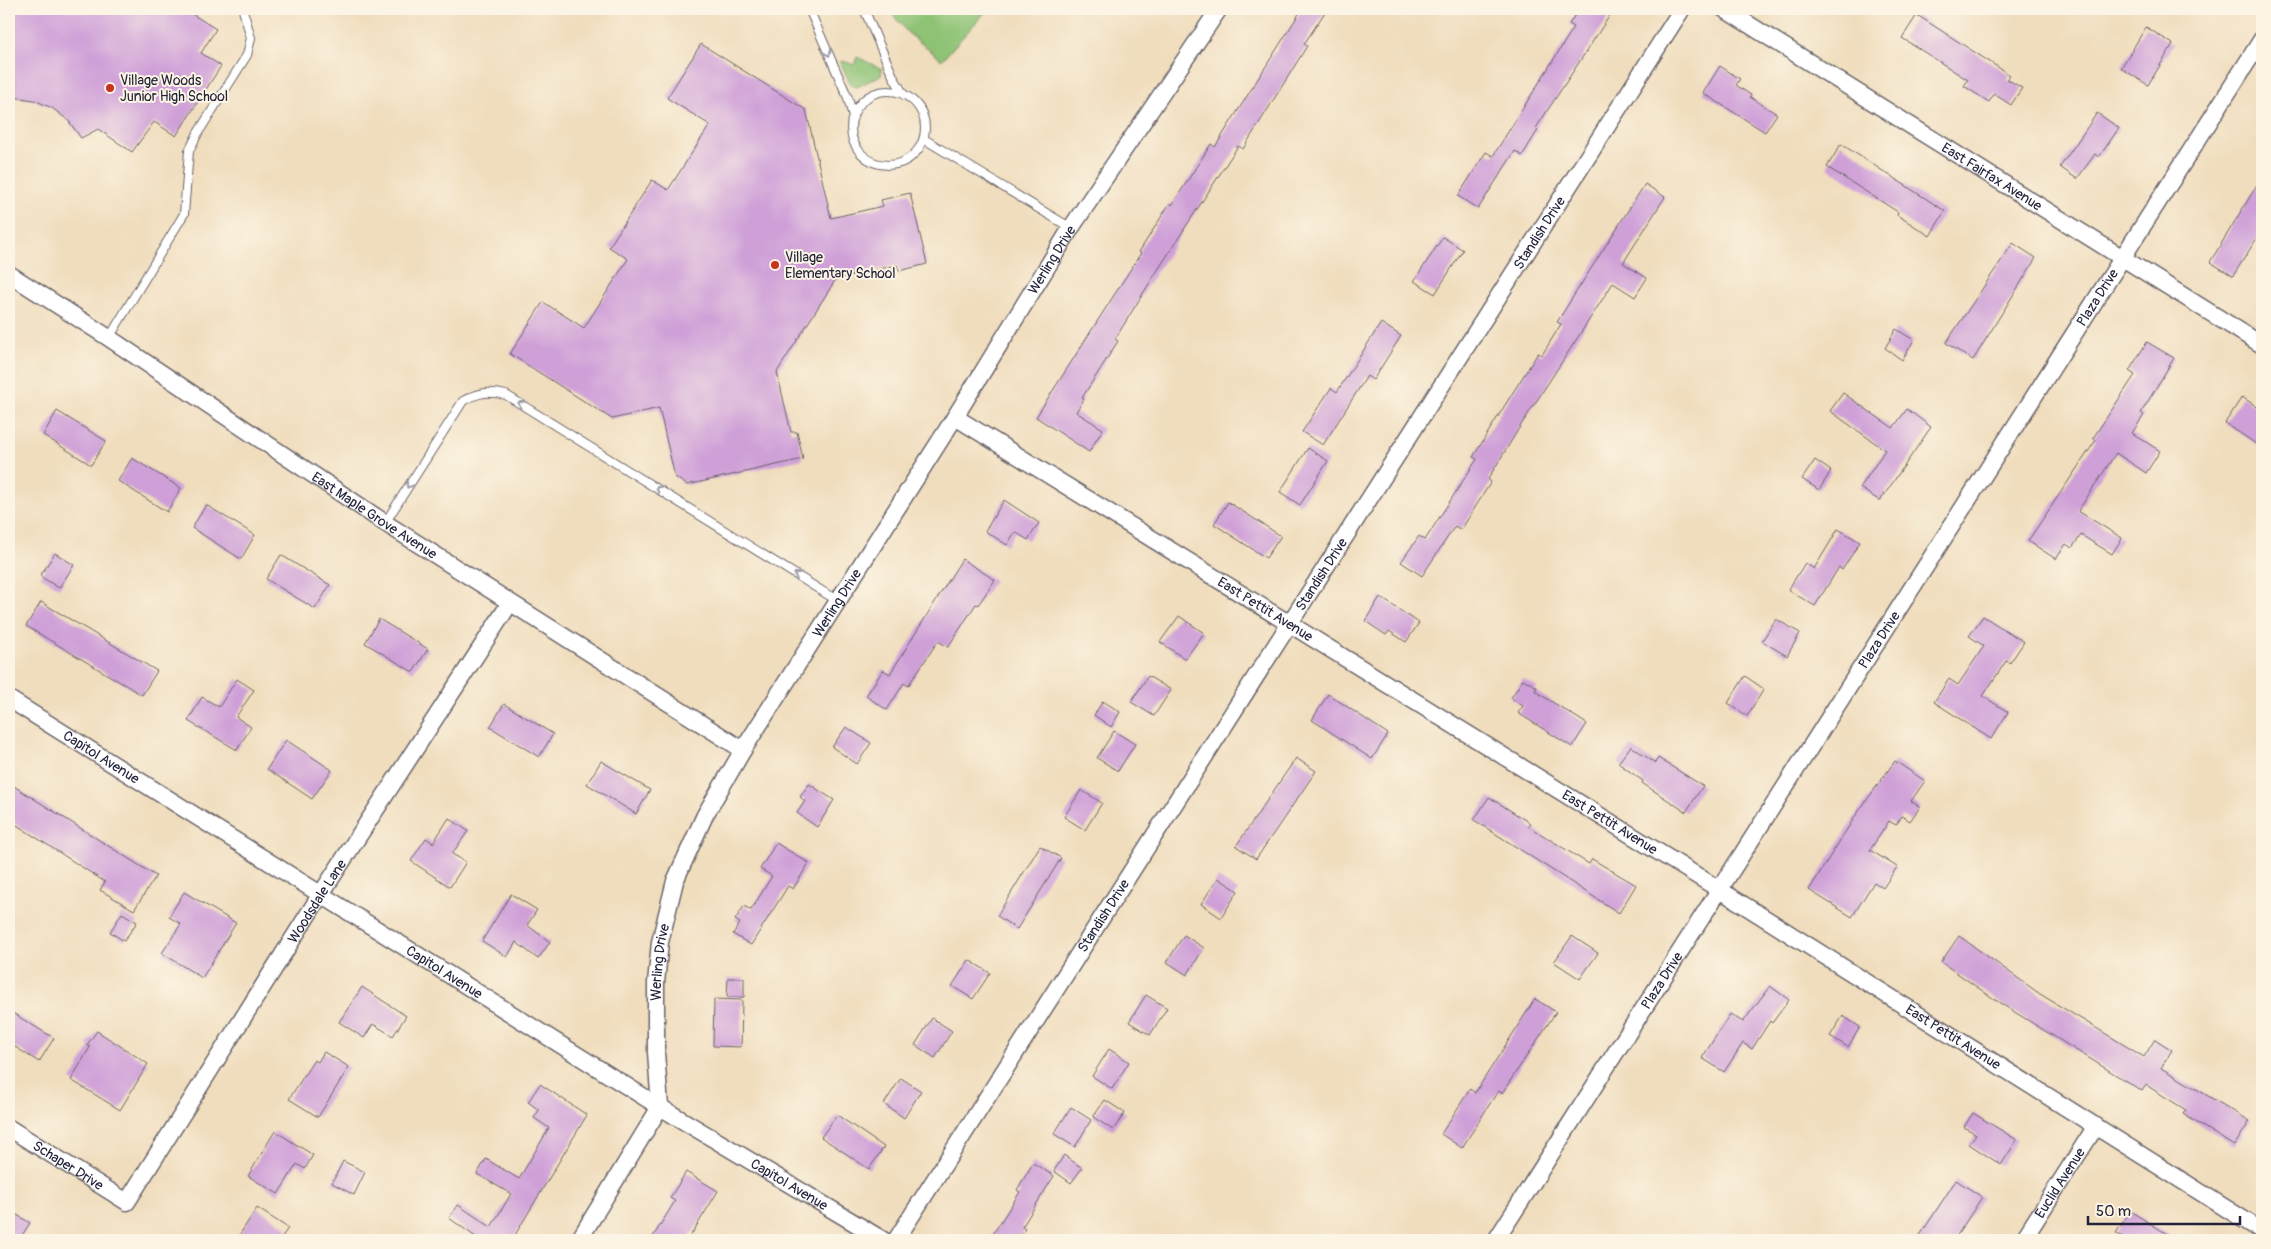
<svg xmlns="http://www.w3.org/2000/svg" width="2271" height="1249" viewBox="0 0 2271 1249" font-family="Pangolin,sans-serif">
<rect width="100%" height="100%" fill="#fcf5e5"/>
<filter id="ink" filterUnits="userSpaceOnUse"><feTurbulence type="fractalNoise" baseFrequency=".02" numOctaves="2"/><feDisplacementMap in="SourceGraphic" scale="10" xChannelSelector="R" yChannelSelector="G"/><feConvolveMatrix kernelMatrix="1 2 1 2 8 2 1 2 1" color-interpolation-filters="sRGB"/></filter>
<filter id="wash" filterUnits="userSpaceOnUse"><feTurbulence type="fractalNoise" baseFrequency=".0096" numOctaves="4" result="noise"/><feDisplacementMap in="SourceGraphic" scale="20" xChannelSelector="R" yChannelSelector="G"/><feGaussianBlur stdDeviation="1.12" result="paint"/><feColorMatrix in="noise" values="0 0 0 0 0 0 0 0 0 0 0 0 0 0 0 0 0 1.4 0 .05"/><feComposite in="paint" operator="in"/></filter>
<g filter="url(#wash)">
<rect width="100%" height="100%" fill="#f0ddbd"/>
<path fill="#8ec374" stroke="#587258" d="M 888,9 L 988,9 L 942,60 L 908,33 Z
M 857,57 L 882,69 L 881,75 L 857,87 L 851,85 L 840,62 L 843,61 L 854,65 Z"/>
<g id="blocks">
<path fill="#cfa0d8" d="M 9,9 L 184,9 L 216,29 L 201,53 L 221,66 L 176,136 L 154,122 L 132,152 L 98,129 L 81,138 L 68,120 L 52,108 L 34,100 L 13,97 L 14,78 L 9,75 Z
M 1302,9 L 1327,9 L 1304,44 L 1307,46 L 1243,149 L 1238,146 L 1152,279 L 1115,339 L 1118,341 L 1082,398 L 1084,399 L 1076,412 L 1103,429 L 1089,452 L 1036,417 L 1141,253 L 1139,252 L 1170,203 L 1172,205 L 1211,144 L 1215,147 Z
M 1579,9 L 1614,9 L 1536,128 L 1538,130 L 1522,156 L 1515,151 L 1478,209 L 1458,196 L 1486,152 L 1493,156 L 1574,27 L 1569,24 Z
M 1917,15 L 2010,75 L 2007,79 L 2022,88 L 2011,105 L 1994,94 L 1989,102 L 1964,86 L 1968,80 L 1902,38 Z
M 2146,27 L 2173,44 L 2148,85 L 2121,68 Z
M 701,44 L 806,110 L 831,218 L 883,206 L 881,200 L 910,193 L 927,264 L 899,271 L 897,265 L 836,279 L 777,372 L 791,432 L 797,432 L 803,459 L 687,485 L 675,477 L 659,408 L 612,419 L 510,354 L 543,302 L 584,328 L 628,259 L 609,247 L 652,180 L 668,190 L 710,125 L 667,98 Z
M 1720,66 L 1740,79 L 1736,85 L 1751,95 L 1750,97 L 1777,114 L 1765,132 L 1703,93 Z
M 2097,113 L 2119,128 L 2099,157 L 2095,154 L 2077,179 L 2060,167 Z
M 1841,144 L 1945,211 L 1930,236 L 1897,215 L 1898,212 L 1827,167 Z
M 2262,177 L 2262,230 L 2233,276 L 2210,262 Z
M 1645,184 L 1665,197 L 1623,263 L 1647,278 L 1635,297 L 1613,283 L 1521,425 L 1488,479 L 1491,482 L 1461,530 L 1455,526 L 1422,576 L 1401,562 L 1419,536 L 1425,540 L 1477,459 L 1473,457 L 1510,397 L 1538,353 L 1542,355 L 1561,324 L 1557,322 Z
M 1443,237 L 1463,250 L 1435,294 L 1414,281 Z
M 2013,243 L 2036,258 L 1973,360 L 1946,343 Z
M 1381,323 L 1401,336 L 1373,380 L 1367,376 L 1323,445 L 1302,432 L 1331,388 L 1337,392 Z
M 1896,329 L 1914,340 L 1902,360 L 1885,348 Z
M 2147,342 L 2174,358 L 2141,413 L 2144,415 L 2132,433 L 2160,451 L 2146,473 L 2116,453 L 2078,511 L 2122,538 L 2112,554 L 2081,535 L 2072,548 L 2066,544 L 2056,559 L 2028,541 L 2096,440 L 2093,438 L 2135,375 L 2129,371 Z
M 1843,393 L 1893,428 L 1907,409 L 1931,427 L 1880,501 L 1860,488 L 1885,450 L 1830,411 Z
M 2242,397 L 2262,410 L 2262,448 L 2225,423 Z
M 57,411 L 106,441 L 91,465 L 43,435 Z
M 1308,448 L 1328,461 L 1300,505 L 1280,492 Z
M 132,458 L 181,488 L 167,512 L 118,481 Z
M 1815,460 L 1831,471 L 1819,490 L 1802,479 Z
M 1004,500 L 1039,523 L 1028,540 L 1015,532 L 1007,545 L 985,531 Z
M 1228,502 L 1281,536 L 1266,558 L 1214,524 Z
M 206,505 L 255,535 L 241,559 L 192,528 Z
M 1838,529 L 1860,542 L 1842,570 L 1839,567 L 1815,606 L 1788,590 L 1805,563 L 1814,569 Z
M 55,553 L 74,565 L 59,588 L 40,576 Z
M 281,555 L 330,585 L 315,609 L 266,579 Z
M 962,559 L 995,580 L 978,605 L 976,604 L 948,647 L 938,641 L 908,686 L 904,683 L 887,710 L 866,696 L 883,670 L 890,674 Z
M 1380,597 L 1419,623 L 1406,642 L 1389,631 L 1386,635 L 1365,621 Z
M 41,602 L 157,671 L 142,695 L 26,626 Z
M 1179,616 L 1204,633 L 1185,659 L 1160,642 Z
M 1983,616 L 2024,642 L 2010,663 L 2006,661 L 1983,696 L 2008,712 L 1991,739 L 1934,702 L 1949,679 L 1958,685 L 1984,646 L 1969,636 Z
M 379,619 L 428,649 L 413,672 L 365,643 Z
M 1776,619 L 1800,633 L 1787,656 L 1762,641 Z
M 1148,676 L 1171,690 L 1154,716 L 1131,702 Z
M 1745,676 L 1764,689 L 1747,716 L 1728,703 Z
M 237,679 L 254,690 L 236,717 L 251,727 L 237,750 L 188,721 L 202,697 L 219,707 Z
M 1523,679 L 1537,687 L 1535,691 L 1587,724 L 1572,747 L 1518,713 L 1523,706 L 1511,698 Z
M 1328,694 L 1388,734 L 1372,759 L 1312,720 Z
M 1103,701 L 1120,712 L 1111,727 L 1094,715 Z
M 504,704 L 553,734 L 539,757 L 490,727 Z
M 846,727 L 871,743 L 857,764 L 832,747 Z
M 1114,731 L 1135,744 L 1118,771 L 1097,758 Z
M 286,740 L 332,770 L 312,799 L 267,769 Z
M 1631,746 L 1655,763 L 1658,758 L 1703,786 L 1686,812 L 1642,783 L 1643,781 L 1618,763 Z
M 1296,758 L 1316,771 L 1256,859 L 1236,846 Z
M 601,761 L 650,790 L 636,814 L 587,784 Z
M 1895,761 L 1925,781 L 1911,801 L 1920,807 L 1910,821 L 1902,816 L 1896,825 L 1889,821 L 1870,850 L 1897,867 L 1883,888 L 1874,882 L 1852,917 L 1809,890 L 1856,815 Z
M 9,783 L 156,876 L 134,910 L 100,890 L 105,882 L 9,820 Z
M 809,784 L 834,800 L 817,827 L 797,813 L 805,801 L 800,797 Z
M 1081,790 L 1102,803 L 1085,830 L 1064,817 Z
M 1489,797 L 1530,823 L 1528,826 L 1589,864 L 1592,859 L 1636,885 L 1619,913 L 1474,820 Z
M 449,818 L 468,831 L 452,854 L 466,862 L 450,887 L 411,861 L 426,838 L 433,843 Z
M 776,843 L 809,863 L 793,889 L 788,886 L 751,945 L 733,934 L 740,923 L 735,920 L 744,906 L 751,910 L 772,876 L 760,869 Z
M 1040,846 L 1061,858 L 1017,929 L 997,916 Z
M 1218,878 L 1238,891 L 1221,918 L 1201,904 Z
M 184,892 L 236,923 L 202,978 L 162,953 L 181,924 L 169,917 Z
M 511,894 L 537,910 L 527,925 L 550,942 L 538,959 L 516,942 L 507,957 L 482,941 Z
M 122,913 L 137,922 L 124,941 L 110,932 Z
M 1184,935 L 1204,948 L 1187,975 L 1167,962 Z
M 1572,936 L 1598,953 L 1580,979 L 1554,962 Z
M 1959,936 L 2040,994 L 2144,1057 L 2155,1039 L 2172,1050 L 2161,1068 L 2250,1121 L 2234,1146 L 2183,1114 L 2186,1110 L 2146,1085 L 2142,1091 L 2000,1003 L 1941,962 Z
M 969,960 L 990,973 L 973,999 L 952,986 Z
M 728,978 L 744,978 L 744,997 L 727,997 Z
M 1770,986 L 1789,1000 L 1772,1023 L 1770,1021 L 1752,1049 L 1743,1043 L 1724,1072 L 1702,1058 L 1730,1014 L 1743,1022 Z
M 362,987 L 406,1016 L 393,1036 L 373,1024 L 364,1038 L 339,1022 Z
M 1146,995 L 1167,1008 L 1150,1035 L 1129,1022 Z
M 714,999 L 742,1000 L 741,1047 L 713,1046 Z
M 1535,999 L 1556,1012 L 1502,1093 L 1498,1091 L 1462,1148 L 1441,1134 L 1470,1089 L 1475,1093 Z
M 9,1011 L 54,1038 L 39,1062 L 9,1043 Z
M 1843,1016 L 1860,1027 L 1848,1047 L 1830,1036 Z
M 932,1018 L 952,1031 L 935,1058 L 915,1045 Z
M 97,1031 L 148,1064 L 120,1110 L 71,1080 L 90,1047 L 87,1045 Z
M 1109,1049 L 1129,1062 L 1112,1089 L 1092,1076 Z
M 324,1052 L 349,1067 L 318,1117 L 289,1099 L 314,1060 L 318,1062 Z
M 901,1078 L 921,1091 L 904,1118 L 884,1104 Z
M 540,1084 L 587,1115 L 512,1240 L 480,1240 L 449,1218 L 458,1205 L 491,1227 L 511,1194 L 477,1174 L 486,1159 L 519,1179 L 549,1128 L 534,1118 L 539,1110 L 528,1102 Z
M 1105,1100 L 1125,1113 L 1113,1130 L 1093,1117 Z
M 1071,1107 L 1091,1120 L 1075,1147 L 1054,1134 Z
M 1973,1113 L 2017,1140 L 2001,1165 L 1969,1144 L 1976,1134 L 1964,1127 Z
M 837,1115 L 884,1147 L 869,1169 L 821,1137 Z
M 275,1131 L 313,1155 L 305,1169 L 297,1164 L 278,1194 L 248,1176 Z
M 1064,1155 L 1082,1168 L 1071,1183 L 1054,1171 Z
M 343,1161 L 365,1172 L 354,1195 L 332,1183 Z
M 1033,1163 L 1054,1176 L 1022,1227 L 1025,1229 L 1018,1240 L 989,1240 L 1020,1192 L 1017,1190 Z
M 686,1172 L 718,1191 L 688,1240 L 651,1240 L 675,1201 L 670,1198 Z
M 1956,1180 L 1982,1197 L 1954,1240 L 1917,1240 Z
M 257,1208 L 288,1228 L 280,1240 L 236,1240 Z
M 9,1210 L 30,1223 L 19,1240 L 9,1240 Z
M 2130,1211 L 2177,1240 L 2127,1240 L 2116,1233 Z"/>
</g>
</g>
<g filter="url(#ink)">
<use href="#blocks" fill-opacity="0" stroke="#6a6368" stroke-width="1"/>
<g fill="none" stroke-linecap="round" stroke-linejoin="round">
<defs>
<path id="service" d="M 809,9 L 848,98 L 853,117
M 864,9 L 893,76 L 904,95
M851 128a37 37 0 1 1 74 0a37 37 0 1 1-74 0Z
M 924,139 L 1071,228
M 109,338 L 184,214 L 189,151 L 198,133 L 247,55 L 251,38 L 243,10
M 385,523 L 463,401 C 479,392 489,391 506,395 L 838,601"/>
<g id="minor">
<path id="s1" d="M 1724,9 L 2262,345"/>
<path id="s2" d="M 9,274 L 109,338 L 385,523 L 743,750"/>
<path id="s3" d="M 955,417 L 1720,890 L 2262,1231"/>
<path id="s4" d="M 9,699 L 660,1107 L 883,1240"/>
<path id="s5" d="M 9,1128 L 127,1202 L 321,894 L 510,603"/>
<path id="s6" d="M 579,1240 L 660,1107 L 656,1052 L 656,983 L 660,942 L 675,881 L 705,815 L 743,750 L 955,417 L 1071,228 L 1219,9"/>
<path id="s7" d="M 896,1240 L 1682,9"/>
<path id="s8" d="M 1496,1240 L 2262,39"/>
<path id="s9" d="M 2023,1240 L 2096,1126"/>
</g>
</defs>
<use href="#service" stroke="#6a6368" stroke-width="10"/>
<use href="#minor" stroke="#6a6368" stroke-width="19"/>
<use href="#service" stroke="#fff" stroke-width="8"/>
<use href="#minor" stroke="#fff" stroke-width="16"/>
</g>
<defs><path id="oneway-chevron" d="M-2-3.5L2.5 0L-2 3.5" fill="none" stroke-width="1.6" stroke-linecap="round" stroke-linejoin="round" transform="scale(1.25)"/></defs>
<g stroke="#9c9ca7">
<use href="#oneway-chevron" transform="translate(828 53) rotate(66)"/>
<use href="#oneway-chevron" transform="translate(521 404) rotate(-148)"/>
<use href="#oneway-chevron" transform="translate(409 485) rotate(123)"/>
<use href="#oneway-chevron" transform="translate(659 489) rotate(-148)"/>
<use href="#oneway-chevron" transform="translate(797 575) rotate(-148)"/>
</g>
</g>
<g fill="#c8321e" stroke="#fcf5e5" stroke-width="2">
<circle cx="110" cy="88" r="5"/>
<circle cx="775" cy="265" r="5"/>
</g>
<g text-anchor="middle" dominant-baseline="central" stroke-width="4" stroke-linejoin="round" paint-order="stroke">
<g font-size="14" fill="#22223b" stroke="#fcf5e5" text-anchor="start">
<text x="120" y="80">Village Woods<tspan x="120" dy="16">Junior High School</tspan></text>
<text x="785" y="257">Village<tspan x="785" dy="16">Elementary School</tspan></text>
</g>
<g font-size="14" fill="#22223b" stroke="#fcf5e5">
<text stroke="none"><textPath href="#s1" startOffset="316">East Fairfax Avenue</textPath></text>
<text stroke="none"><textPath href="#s7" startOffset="1195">Standish Drive</textPath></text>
<text stroke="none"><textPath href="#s6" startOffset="1111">Werling Drive</textPath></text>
<text stroke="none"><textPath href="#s8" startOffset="1118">Plaza Drive</textPath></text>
<text stroke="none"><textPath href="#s2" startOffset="438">East Maple Grove Avenue</textPath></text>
<text stroke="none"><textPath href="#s7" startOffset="790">Standish Drive</textPath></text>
<text stroke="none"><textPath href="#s6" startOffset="706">Werling Drive</textPath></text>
<text stroke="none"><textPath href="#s3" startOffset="365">East Pettit Avenue</textPath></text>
<text stroke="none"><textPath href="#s8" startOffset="712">Plaza Drive</textPath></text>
<text stroke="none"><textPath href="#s4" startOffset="109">Capitol Avenue</textPath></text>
<text stroke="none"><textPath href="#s3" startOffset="770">East Pettit Avenue</textPath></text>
<text stroke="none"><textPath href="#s5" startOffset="495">Woodsdale Lane</textPath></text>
<text stroke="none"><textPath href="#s7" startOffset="385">Standish Drive</textPath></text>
<text stroke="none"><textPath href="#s6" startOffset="301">Werling Drive</textPath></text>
<text stroke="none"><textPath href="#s4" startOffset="514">Capitol Avenue</textPath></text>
<text stroke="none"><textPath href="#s8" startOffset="308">Plaza Drive</textPath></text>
<text stroke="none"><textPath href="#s3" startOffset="1175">East Pettit Avenue</textPath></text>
<text stroke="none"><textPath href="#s5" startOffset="70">Schaper Drive</textPath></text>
<text stroke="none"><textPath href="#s9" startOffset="68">Euclid Avenue</textPath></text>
<text stroke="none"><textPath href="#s4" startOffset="919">Capitol Avenue</textPath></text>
</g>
</g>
<rect width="2271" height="1249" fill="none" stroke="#fcf5e5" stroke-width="30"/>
<path d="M2088 1216v8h152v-8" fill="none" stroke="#22223b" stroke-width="2.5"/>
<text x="2096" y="1216" font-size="15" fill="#22223b" stroke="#fcf5e5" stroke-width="4" paint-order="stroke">50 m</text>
</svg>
